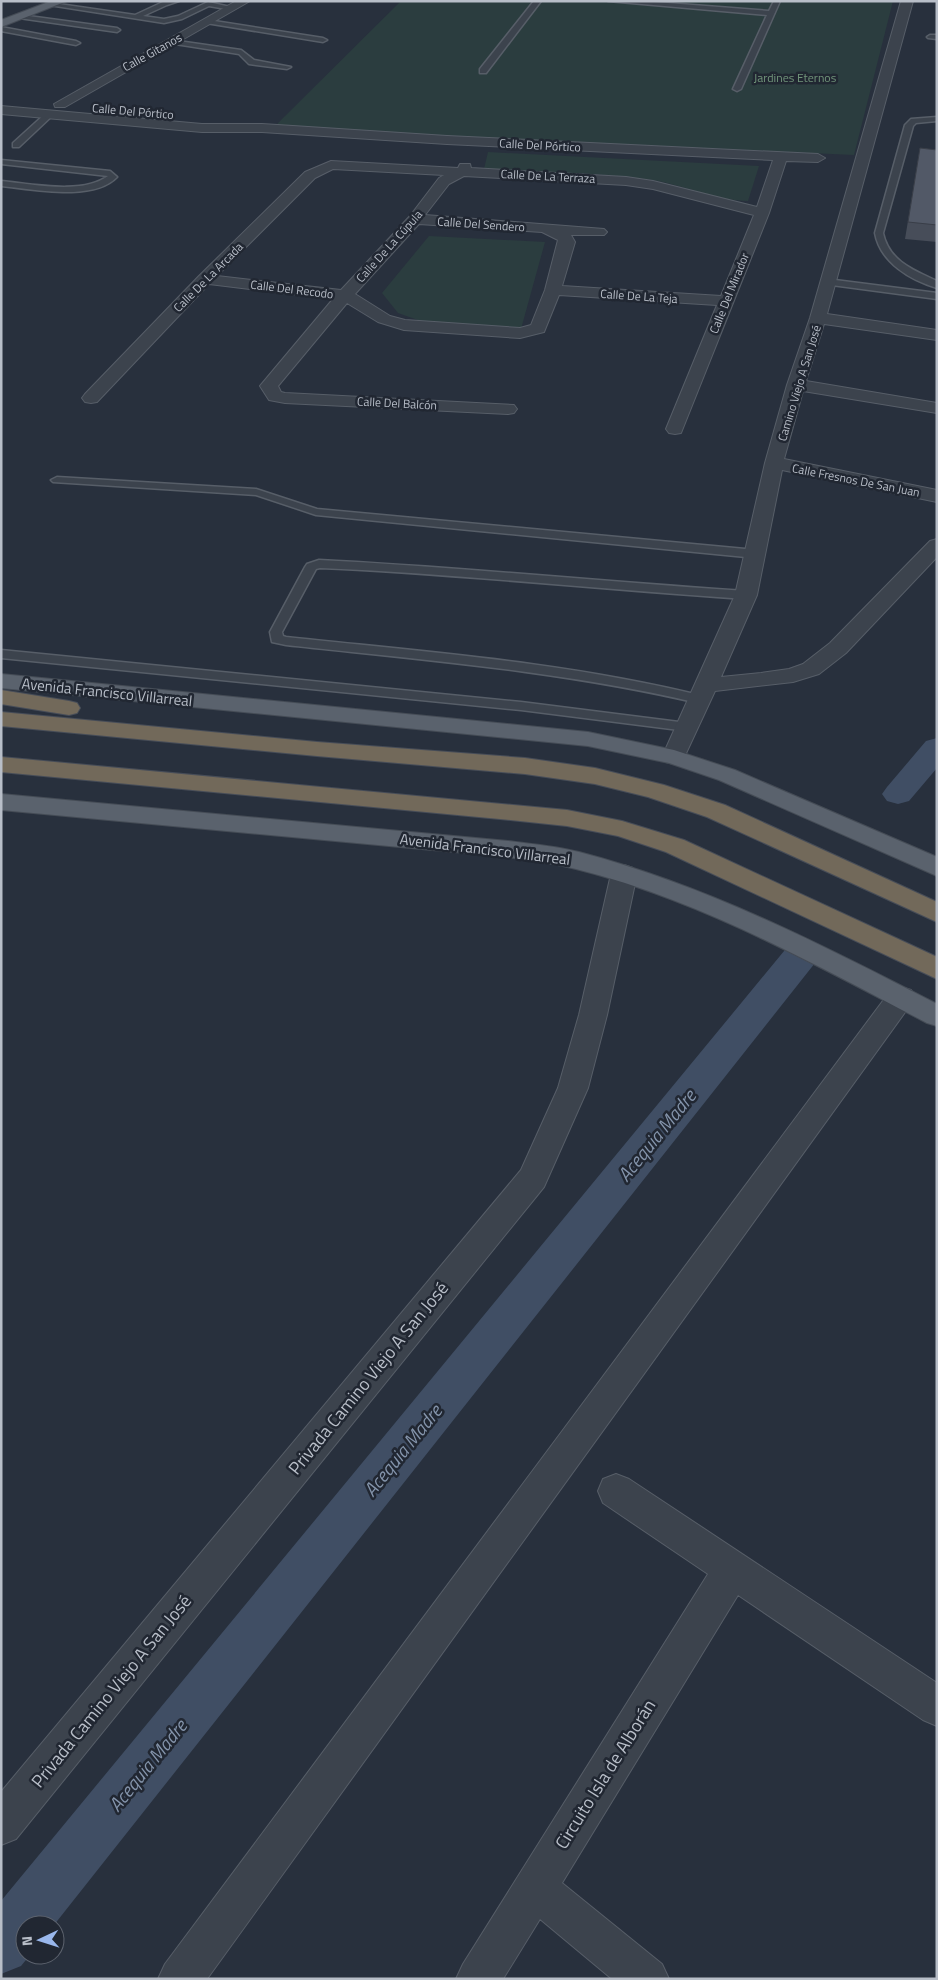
<svg xmlns="http://www.w3.org/2000/svg" width="938" height="1980" viewBox="0 0 938 1980" font-family="'Titillium Web',sans-serif">
<rect width="100%" height="100%" fill="#28303d"/>
<path fill="#2b3d3f" d="M 401,1 L 893,1 L 854,155 L 273,128 Z
M 488,152 L 759,166 L 748,201 C 716,201 684,185 652,180 C 596,172 540,172 484,169 Z
M 429,236 L 545,242 L 521,329 L 432,325 L 398,313 L 382,293 Z"/>
<g fill="none" stroke-linecap="round" stroke-linejoin="round">
<path fill="#404e64" fill-rule="evenodd" d="M 937,738 L 937,768 L 909,801 L 898,804 L 887,801 L 882,794 L 887,787 L 926,741 Z
M 802,941 L 815,945 L 820,954 L 815,963 L 54,1925 L 25,1925 L 25,1955 L 30,1955 L 21,1966 L 1,1974 L 1,1901 L 789,945 Z"/>
<defs>
<path id="lane" d="M 179,1 L 167,5 L 143,16 L 164,19 L 178,16 L 208,2 L 235,8 L 232,10 L 209,6 L 182,19 L 164,23 L 49,5 L 52,3 L 135,15 L 163,2 Z
M 534,1 L 541,1 L 486,73 L 480,73 L 480,69 Z
M 608,1 L 641,1 L 769,11 L 774,1 L 780,1 L 741,89 L 737,91 L 733,89 L 767,15 Z
M 21,15 L 117,28 L 120,30 L 117,32 L 19,18 L 18,17 Z
M 208,20 L 323,38 L 327,40 L 323,42 L 206,23 L 205,22 Z
M 1,27 L 76,41 L 80,43 L 76,45 L 1,31 Z
M 930,35 L 937,35 L 937,39 L 928,38 L 927,37 Z
M 171,40 L 241,50 L 254,60 L 291,67 L 287,69 L 249,64 L 239,54 L 169,43 L 169,41 Z
M 46,113 L 53,115 L 19,147 L 13,147 L 13,143 Z
M 937,117 L 937,121 L 916,123 L 913,126 L 883,233 C 889,261 913,270 937,281 L 937,288 C 910,280 880,262 875,233 L 905,125 L 911,119 Z
M 1,160 L 110,171 L 117,177 C 93,202 32,189 1,186 L 1,181 C 32,184 82,195 108,176 L 1,164 Z
M 827,279 L 937,293 L 937,299 L 824,284 L 824,280 Z
M 57,477 L 256,489 L 317,509 L 756,550 L 762,554 L 756,558 L 316,515 L 256,495 L 53,482 L 51,480 Z
M 319,560 C 462,567 604,582 746,591 L 752,595 L 746,599 C 604,590 462,574 320,568 L 316,569 L 282,632 L 283,636 L 286,637 C 425,652 566,662 703,696 L 705,699 L 698,703 C 562,671 424,660 286,645 L 272,642 L 270,632 L 305,567 L 307,564 Z
M 1,650 L 521,702 L 687,723 L 694,727 L 687,731 L 521,710 L 1,658 Z"/>
<path id="street" d="M 236,1 L 250,1 L 65,107 L 55,107 L 54,104 Z
M 901,1 L 913,1 L 827,314 L 937,330 L 937,340 L 824,324 L 806,381 L 937,403 L 937,413 L 803,391 L 784,459 L 937,490 L 937,502 L 782,470 L 757,595 L 721,677 L 761,673 L 789,669 L 803,664 L 830,643 L 930,541 L 937,539 L 937,557 L 846,653 L 819,674 L 793,682 L 715,691 L 682,762 L 674,764 L 666,762 L 662,757 L 735,595 L 765,463 L 787,385 L 810,318 Z
M 1,106 L 202,124 L 262,124 L 447,136 L 818,154 L 825,158 L 818,162 L 786,161 L 769,213 L 681,433 L 675,434 L 669,433 L 666,429 L 717,305 L 559,295 L 544,332 L 520,338 L 404,330 L 378,322 L 347,303 L 278,386 L 281,392 L 285,393 L 514,405 L 517,409 L 514,413 L 508,414 L 285,403 L 269,400 L 260,386 L 333,299 L 209,284 L 97,402 L 91,403 L 85,402 L 82,398 L 85,394 L 199,276 L 305,172 L 331,161 L 458,168 L 460,164 L 470,164 L 471,168 L 626,177 L 653,181 L 757,207 L 773,160 L 447,144 L 262,132 L 202,132 L 1,114 ZM 333,169 L 444,175 L 439,178 L 410,216 L 341,290 L 217,276 L 315,178 ZM 464,176 L 626,185 L 653,189 L 754,215 L 721,296 L 562,286 L 575,242 L 571,235 L 604,235 L 607,232 L 604,229 L 425,215 L 449,184 ZM 419,224 L 542,232 L 558,240 L 545,290 L 531,325 L 520,328 L 405,320 L 390,316 L 355,294 Z
M 624,865 L 633,868 L 637,874 L 607,1015 L 588,1088 L 544,1187 L 16,1839 L 1,1845 L 1,1792 L 521,1170 L 558,1088 L 579,1015 L 611,874 L 615,868 Z
M 901,987 L 911,990 L 915,997 L 911,1004 L 207,1979 L 158,1979 L 165,1964 L 891,990 Z
M 616,1474 L 629,1479 L 937,1683 L 937,1726 L 923,1720 L 738,1595 L 562,1883 L 662,1964 L 669,1979 L 612,1979 L 540,1919 L 503,1979 L 456,1979 L 463,1964 L 708,1574 L 603,1503 L 598,1491 L 603,1479 Z"/>
<path id="primary" d="M 51,1 L 67,1 L 1,27 L 1,20 Z
M 1,674 L 588,732 L 674,750 L 735,770 L 937,857 L 937,876 L 719,780 L 669,763 L 588,746 L 1,688 Z
M 1,794 L 508,841 C 532,844 556,846 579,852 C 705,885 821,944 937,1004 L 937,1026 L 927,1023 C 814,964 700,900 576,869 C 553,863 531,861 508,857 L 1,810 Z"/>
<path id="highway" d="M 1,690 L 69,701 L 77,703 L 80,708 L 77,713 L 69,715 L 1,704 Z
M 1,712 L 317,742 L 525,758 L 595,768 L 664,785 L 725,805 L 937,902 L 937,922 L 707,817 L 648,797 L 595,784 L 525,774 L 317,756 L 1,726 Z
M 1,757 L 567,810 L 622,821 L 684,840 L 937,957 L 937,979 L 666,852 L 618,836 L 567,826 L 500,819 L 1,772 Z"/>
</defs>
<use href="#lane" stroke="#575e68" stroke-width="3"/>
<use href="#street" stroke="#575e68" stroke-width="2"/>
<use href="#primary" stroke="#454c56" stroke-width="2"/>
<use href="#highway" stroke="#474d58" stroke-width="2"/>
<use href="#lane" fill="#3c434d" fill-rule="evenodd"/>
<use href="#street" fill="#3c434d" fill-rule="evenodd"/>
<use href="#primary" fill="#5a626d" fill-rule="evenodd"/>
<use href="#highway" fill="#72695a" fill-rule="evenodd"/>
</g>
<path fill="#474d59" d="M 920,148 L 937,150 L 937,242 L 905,239 Z"/>
<path fill="#525967" stroke="#393e48" d="M 920,148 L 937,150 L 937,225 L 908,222 Z"/>
<g text-anchor="middle" dominant-baseline="central" stroke-width="5" stroke-linejoin="round" paint-order="stroke">
<g font-size="12" fill="#b8bec8" stroke="#212732">
<text transform="translate(152 52) rotate(-29)">Calle Gitanos</text>
<text transform="translate(133 111) rotate(5)">Calle Del Pórtico</text>
<text transform="translate(540 145) rotate(3)">Calle Del Pórtico</text>
<text transform="translate(548 176) rotate(3)">Calle De La Terraza</text>
<text transform="translate(481 224) rotate(4)">Calle Del Sendero</text>
<text transform="translate(389 246) rotate(-48)">Calle De La Cúpula</text>
<text transform="translate(208 277) rotate(-45)">Calle De La Arcada</text>
<text transform="translate(292 289) rotate(7)">Calle Del Recodo</text>
<text transform="translate(729 293) rotate(-68)">Calle Del Mirador</text>
<text transform="translate(639 296) rotate(4)">Calle De La Teja</text>
<text transform="translate(799 383) rotate(-73)">Camino Viejo A San José</text>
<text transform="translate(397 403) rotate(3)">Calle Del Balcón</text>
<text transform="translate(856 480) rotate(11)">Calle Fresnos De San Juan</text>
</g>
<g font-size="12" fill="#72967b" stroke="#212732">
<text x="795" y="77">Jardines Eternos</text>
</g>
<g font-size="15" fill="#b8bec8" stroke="#212732">
<text transform="translate(107 692) rotate(6)">Avenida Francisco Villarreal</text>
<text transform="translate(485 849) rotate(7)">Avenida Francisco Villarreal</text>
</g>
<g font-size="18" fill="#b8bec8" stroke="#212732">
<text transform="translate(368 1378) rotate(-51)">Privada Camino Viejo A San José</text>
<text transform="translate(111 1691) rotate(-51)">Privada Camino Viejo A San José</text>
<text transform="translate(605 1774) rotate(-58)">Circuito Isla de Alborán</text>
</g>
<g font-size="19" font-style="italic" fill="#8494ab" stroke="#212732">
<text transform="translate(656 1135) rotate(-51)">Acequia Madre</text>
<text transform="translate(402 1450) rotate(-51)">Acequia Madre</text>
<text transform="translate(147 1765) rotate(-51)">Acequia Madre</text>
</g>
</g>
<rect width="938" height="1980" fill="none" stroke="#b8bec8" stroke-width="5"/>
<g transform="translate(40 1940) rotate(266)"><circle r="24" fill="#212732" stroke="#5d636e"/>
<path d="M0-4L9 19L0 12L-9 19Z" fill="#99b7ec"/>
<text y="-8" font-size="14" font-weight="bold" text-anchor="middle" fill="#b8bec8">N</text>
</g>
</svg>
